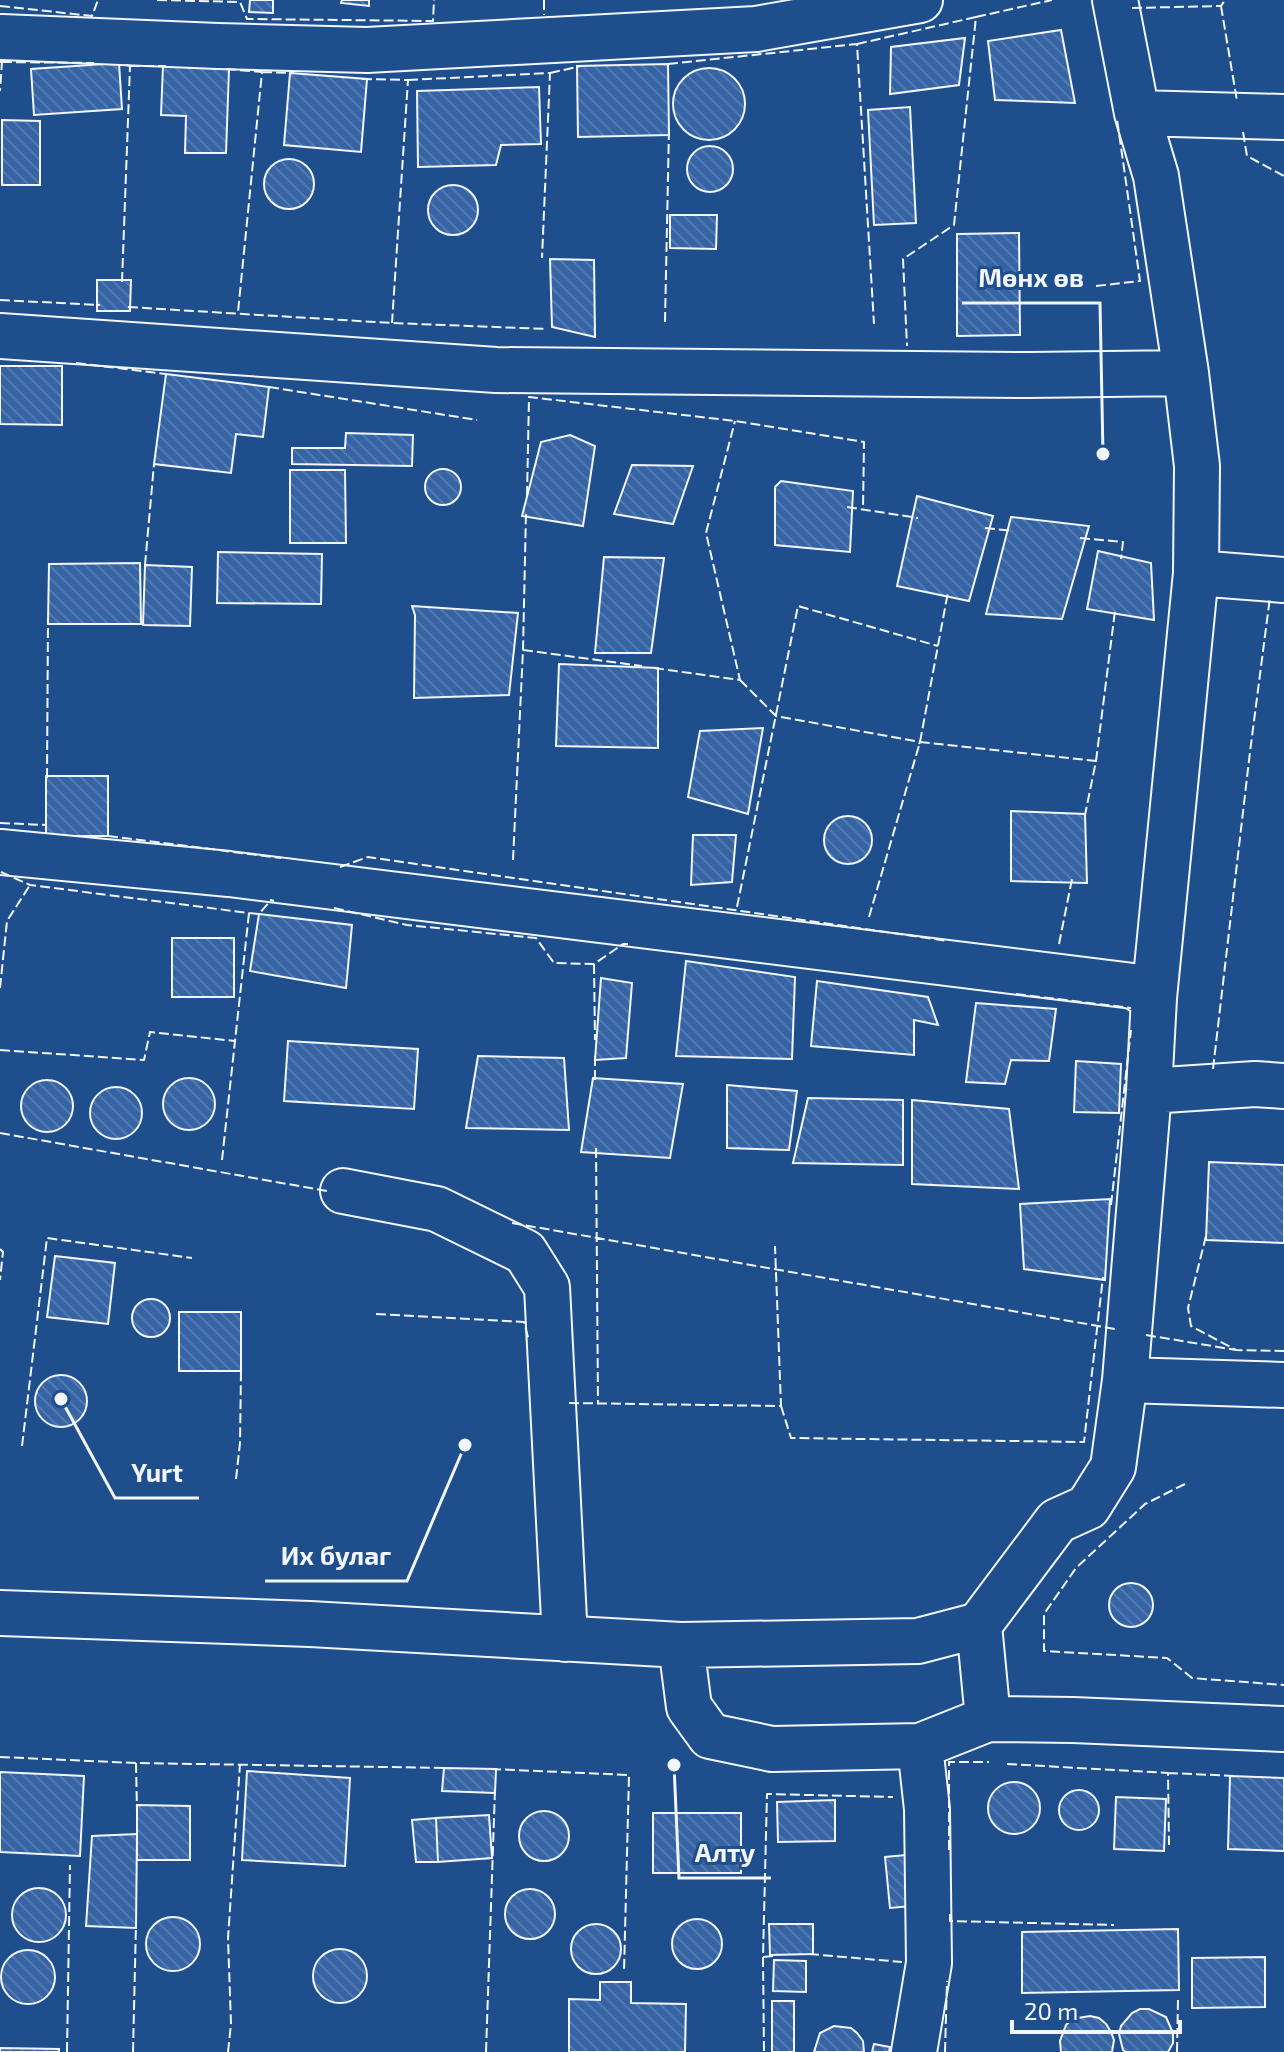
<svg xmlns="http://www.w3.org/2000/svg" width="1284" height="2052" viewBox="0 0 1284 2052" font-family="'Exo 2',sans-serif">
<defs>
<pattern id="building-back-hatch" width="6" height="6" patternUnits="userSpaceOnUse" patternTransform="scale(2)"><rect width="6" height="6" fill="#3563a3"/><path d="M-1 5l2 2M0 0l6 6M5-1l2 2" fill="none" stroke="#537ab1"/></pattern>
</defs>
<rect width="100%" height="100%" fill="#1f4e8c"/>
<path fill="url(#building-back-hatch)" stroke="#f2f6ff" stroke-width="2" d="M 250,0 L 273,0 L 273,13 L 249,12 Z
M 342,0 L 369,0 L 369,6 L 341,3 Z
M 1061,30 L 1075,103 L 995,100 L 988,41 Z
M 965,38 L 959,85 L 890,94 L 891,47 Z
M 119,63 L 122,109 L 34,115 L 31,69 Z
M 668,64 L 669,135 L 578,137 L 577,66 Z
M 163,66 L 229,69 L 226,153 L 185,153 L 186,116 L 161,115 Z
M673 104a36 36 0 1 1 72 0a36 36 0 1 1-72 0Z
M 290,73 L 367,79 L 361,152 L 284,145 Z
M 539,87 L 541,144 L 501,145 L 496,165 L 418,167 L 417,91 Z
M 910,107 L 916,223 L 874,225 L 868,110 Z
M 2,120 L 40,121 L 40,185 L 2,185 Z
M687 169a23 23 0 1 1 46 0a23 23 0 1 1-46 0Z
M264 184a25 25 0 1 1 50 0a25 25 0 1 1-50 0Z
M428 210a25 25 0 1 1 50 0a25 25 0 1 1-50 0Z
M 670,215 L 717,215 L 716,249 L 670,248 Z
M 1019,233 L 1020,335 L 957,336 L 957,234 Z
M 550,259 L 594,260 L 595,337 L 552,327 Z
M 97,280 L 131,280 L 130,311 L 97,311 Z
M 0,366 L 62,366 L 62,425 L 0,424 Z
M 166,374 L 269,387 L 263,437 L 236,434 L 231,473 L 154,464 Z
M 346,433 L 413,435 L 412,466 L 292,464 L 292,448 L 345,448 Z
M 570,435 L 595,446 L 583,526 L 522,516 L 541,442 Z
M 632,465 L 693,466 L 673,524 L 614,514 Z
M425 487a18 18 0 1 1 36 0a18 18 0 1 1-36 0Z
M 290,470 L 345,470 L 346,543 L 290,543 Z
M 781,481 L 853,491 L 850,552 L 775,545 L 775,487 Z
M 917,496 L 993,516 L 969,601 L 897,586 Z
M 1011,517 L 1089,526 L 1062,619 L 986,614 Z
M 1098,551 L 1151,563 L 1154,620 L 1087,609 Z
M 218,552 L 322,554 L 321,604 L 217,603 Z
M 604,557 L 664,558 L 651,653 L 595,653 Z
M 140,563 L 141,624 L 48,624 L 49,564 Z
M 145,565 L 192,567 L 190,626 L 143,625 Z
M 412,606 L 518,613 L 509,695 L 414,698 L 415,615 Z
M 559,664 L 658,668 L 658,748 L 556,746 Z
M 763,728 L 748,814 L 688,797 L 700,731 Z
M 46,776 L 108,776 L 108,836 L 46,836 Z
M 1011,811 L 1085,814 L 1087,883 L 1011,881 Z
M824 840a24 24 0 1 1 48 0a24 24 0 1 1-48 0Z
M 693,835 L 736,835 L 732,882 L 691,885 Z
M 259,914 L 352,925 L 346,988 L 250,971 Z
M 172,938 L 234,938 L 234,997 L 172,997 Z
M 686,961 L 795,977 L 792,1059 L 676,1056 Z
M 601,978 L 632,983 L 626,1058 L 595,1060 Z
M 817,981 L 928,997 L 938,1025 L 914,1020 L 914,1055 L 811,1046 Z
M 976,1003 L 1056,1009 L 1049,1061 L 1011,1060 L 1005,1084 L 966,1082 Z
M 288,1041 L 418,1049 L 414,1109 L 284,1101 Z
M 478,1056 L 564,1058 L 569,1130 L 466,1128 Z
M 1076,1061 L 1121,1064 L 1119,1113 L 1074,1112 Z
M 593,1078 L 683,1084 L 670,1158 L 581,1152 Z
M163 1104a26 26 0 1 1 52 0a26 26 0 1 1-52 0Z
M21 1106a26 26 0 1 1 52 0a26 26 0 1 1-52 0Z
M 727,1085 L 797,1091 L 789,1150 L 727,1148 Z
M90 1113a26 26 0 1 1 52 0a26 26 0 1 1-52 0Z
M 808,1098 L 903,1100 L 903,1165 L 793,1163 Z
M 912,1100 L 1009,1109 L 1019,1189 L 912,1184 Z
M 1209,1162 L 1284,1165 L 1284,1243 L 1206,1240 Z
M 1110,1199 L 1105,1280 L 1024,1269 L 1020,1204 Z
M 55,1256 L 115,1263 L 108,1324 L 47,1317 Z
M132 1318a19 19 0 1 1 38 0a19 19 0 1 1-38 0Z
M 179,1312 L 241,1312 L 241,1371 L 179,1371 Z
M35 1401a26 26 0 1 1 52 0a26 26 0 1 1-52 0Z
M1109 1605a22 22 0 1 1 44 0a22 22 0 1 1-44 0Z
M 444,1768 L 496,1769 L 495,1793 L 442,1791 Z
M 247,1771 L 350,1778 L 345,1866 L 242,1860 Z
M 0,1772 L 84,1776 L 80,1856 L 0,1852 Z
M 1230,1776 L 1284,1778 L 1284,1851 L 1228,1849 Z
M988 1808a26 26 0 1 1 52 0a26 26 0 1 1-52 0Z
M1059 1810a20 20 0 1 1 40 0a20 20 0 1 1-40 0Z
M 1116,1797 L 1166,1799 L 1164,1851 L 1114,1849 Z
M 835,1800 L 835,1841 L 778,1842 L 777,1802 Z
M 137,1805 L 190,1806 L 190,1860 L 137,1860 Z
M519 1836a25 25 0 1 1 50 0a25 25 0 1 1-50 0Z
M 653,1813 L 741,1813 L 741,1873 L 653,1873 Z
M 489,1815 L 492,1858 L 438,1862 L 436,1818 Z
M 436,1818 L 438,1862 L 416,1862 L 412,1820 Z
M 137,1834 L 136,1928 L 86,1926 L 92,1836 Z
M 906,1855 L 911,1906 L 890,1908 L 885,1857 Z
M12 1915a27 27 0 1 1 54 0a27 27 0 1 1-54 0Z
M505 1914a25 25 0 1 1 50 0a25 25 0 1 1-50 0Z
M146 1944a27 27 0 1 1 54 0a27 27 0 1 1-54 0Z
M672 1944a25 25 0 1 1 50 0a25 25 0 1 1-50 0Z
M571 1949a25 25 0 1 1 50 0a25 25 0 1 1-50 0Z
M 769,1924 L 813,1924 L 813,1954 L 770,1955 Z
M 1178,1929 L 1179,1990 L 1022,1993 L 1022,1932 Z
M313 1976a27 27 0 1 1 54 0a27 27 0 1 1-54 0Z
M1 1977a27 27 0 1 1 54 0a27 27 0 1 1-54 0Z
M 1265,1957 L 1265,2007 L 1192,2008 L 1192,1958 Z
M 774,1960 L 806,1961 L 806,1992 L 773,1991 Z
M 600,1982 L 631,1982 L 631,2003 L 686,2004 L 685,2052 L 569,2052 L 569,1999 L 600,2000 Z
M 772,2001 L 794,2001 L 794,2052 L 772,2052 Z
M 1140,2009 L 1149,2009 L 1166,2017 L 1173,2033 L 1173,2043 L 1168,2052 L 1125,2052 L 1123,2050 L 1119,2034 L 1121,2026 L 1132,2013 Z
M 1090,2016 L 1099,2018 L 1106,2024 L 1111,2032 L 1114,2040 L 1112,2052 L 1061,2052 L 1060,2041 L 1066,2025 L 1072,2019 Z
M 834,2026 L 851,2028 L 857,2033 L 863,2041 L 864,2052 L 814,2052 L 820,2033 Z
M 874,2044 L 890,2047 L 889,2052 L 872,2052 Z
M 0,2048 L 59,2049 L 59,2052 L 0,2052 Z"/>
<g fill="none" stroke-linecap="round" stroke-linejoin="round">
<defs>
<path id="minor" d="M 2,37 L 218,46 L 367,50 L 756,29 L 920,0
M 1137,113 L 1284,117
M 0,336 L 496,370 L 1029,375 L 1186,373
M 1196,573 L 1284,580
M 0,852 L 229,874 L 1133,986 L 1154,998
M 1149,1091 L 1255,1084 L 1284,1086
M 343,1191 L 437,1209 L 525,1252 L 547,1287 L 565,1639
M 1125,1380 L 1284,1385
M 0,1613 L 310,1624 L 681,1645 L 918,1641 L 979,1625 L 1057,1521 L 1088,1507 L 1113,1467 L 1125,1380 L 1149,1091 L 1154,998 L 1196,573 L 1197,466 L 1186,373 L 1156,176 L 1137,113 L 1115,0
M 979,1625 L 988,1719
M 681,1645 L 689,1707 L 710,1736 L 772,1749 L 920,1746 L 988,1719 L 1073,1720 L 1284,1729
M 914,2052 L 929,1963 L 927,1809 L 920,1746"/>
</defs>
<use href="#minor" stroke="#f2f6ff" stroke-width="48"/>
<use href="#minor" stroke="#1f4e8c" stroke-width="44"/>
<path stroke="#f2f6ff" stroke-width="2" stroke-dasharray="10 4" stroke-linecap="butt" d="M 157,0 L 240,2 L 247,19 L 433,21 L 434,0
M 544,0 L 544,15
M 0,6 L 92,16 L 98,0
M 1221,6 L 1237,101
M 1132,8 L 1221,6 L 1225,0
M 976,17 L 1052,0
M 857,44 L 976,17 L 954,225 L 903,259 L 907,346
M 0,62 L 2,62 L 0,91
M 2,62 L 94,63
M 668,64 L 857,44 L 874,324
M 130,66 L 166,66
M 226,69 L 262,72 L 238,312
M 262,72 L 294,73
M 550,73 L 581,66
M 362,79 L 408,80 L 392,323
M 408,80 L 550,73 L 542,258
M 1243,132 L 1247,156 L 1284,176
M 122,282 L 130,66 L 126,65
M 1096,286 L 1140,281 L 1117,119
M 0,300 L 100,305
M 128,307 L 392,323 L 547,329
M 665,322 L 669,129
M 76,363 L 166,374
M 269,387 L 477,420
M 527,496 L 529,397 L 735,421 L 864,442 L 863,510
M 847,507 L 918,518
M 985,528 L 1013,531
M 1080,538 L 1123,542 L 1121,559
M 145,565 L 154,464
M 523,650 L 642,666
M 654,668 L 740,680 L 706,533 L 735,421
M 740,680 L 776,716 L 920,742 L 919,744
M 920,742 L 948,592
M 1096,761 L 1115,611
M 47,778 L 48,618
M 0,823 L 46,825 L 46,822
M 108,836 L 281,858
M 513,860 L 523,650 L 526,512
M 340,867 L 368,857 L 948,941
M 1,872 L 30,885 L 249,913 L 259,914 L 271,900 L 274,901
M 737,907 L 798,606 L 938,646
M 334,908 L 407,925 L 536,938 L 554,963 L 594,964 L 623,944 L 628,944
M 869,917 L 920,742 L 1096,761 L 1084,820
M 1059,944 L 1072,879
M 594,964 L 595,1040
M 0,988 L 7,921 L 30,885
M 1016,994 L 1131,1008
M 0,1050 L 144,1060 L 150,1032 L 235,1041
M 595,1056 L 595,1084
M 1213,1069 L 1250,752 L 1270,597
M 0,1133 L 327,1191
M 596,1148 L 598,1404
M 222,1160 L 249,913
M 1111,1205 L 1131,1030
M 512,1223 L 1115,1329
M 1206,1236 L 1188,1308 L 1191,1326 L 1236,1350 L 1284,1351
M 0,1249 L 3,1252 L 0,1280
M 376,1314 L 524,1322 L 529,1341
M 1146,1335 L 1236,1350
M 569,1403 L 781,1406 L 775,1246
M 781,1406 L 791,1438 L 1084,1442 L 1103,1277
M 22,1446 L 47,1238 L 192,1258
M 236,1479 L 240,1443 L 241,1371
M 1185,1484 L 1145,1504 L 1076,1568 L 1044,1614 L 1044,1651 L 1167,1658 L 1192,1678 L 1284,1685
M 0,1757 L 136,1763 L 447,1768
M 136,1763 L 137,1811
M 1007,1764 L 1168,1773 L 1169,1845
M 491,1769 L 629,1775 L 624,1972
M 1168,1773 L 1236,1776
M 949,1850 L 949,1762 L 989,1762
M 950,1914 L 950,1921 L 1114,1925
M 809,1954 L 902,1962
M 773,1956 L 763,1957 L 767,1794 L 893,1797
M 763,1957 L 764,2052
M 67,2052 L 70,1865
M 133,2052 L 136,1923
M 228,2052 L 231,2024 L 228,1938 L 240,1764
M 486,2052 L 495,1789
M 945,2052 L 947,1981
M 1177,2052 L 1178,2000"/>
</g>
<path fill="none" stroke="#f2f6ff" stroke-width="3" d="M1103 454L1100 303H962M61 1399L115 1498H199M465 1445L407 1581H265M674 1765L679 1878H771"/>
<g fill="#f2f6ff" stroke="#1f4e8c" stroke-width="3">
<circle cx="1103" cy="454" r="8"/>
<circle cx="61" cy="1399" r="8"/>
<circle cx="465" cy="1445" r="8"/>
<circle cx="674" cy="1765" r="8"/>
</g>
<g font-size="26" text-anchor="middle" font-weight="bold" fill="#f2f6ff" stroke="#1f4e8c" stroke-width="6" stroke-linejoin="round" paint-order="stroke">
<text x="1031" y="287">Мөнх өв</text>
<text x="157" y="1482">Yurt</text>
<text x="336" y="1565">Их булаг</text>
<text x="725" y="1862">Алту</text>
</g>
<path d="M1012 2020v12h168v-12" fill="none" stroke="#f2f6ff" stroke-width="4"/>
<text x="1024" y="2020" font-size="24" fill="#f2f6ff" stroke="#1f4e8c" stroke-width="6" paint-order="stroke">20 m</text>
</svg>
